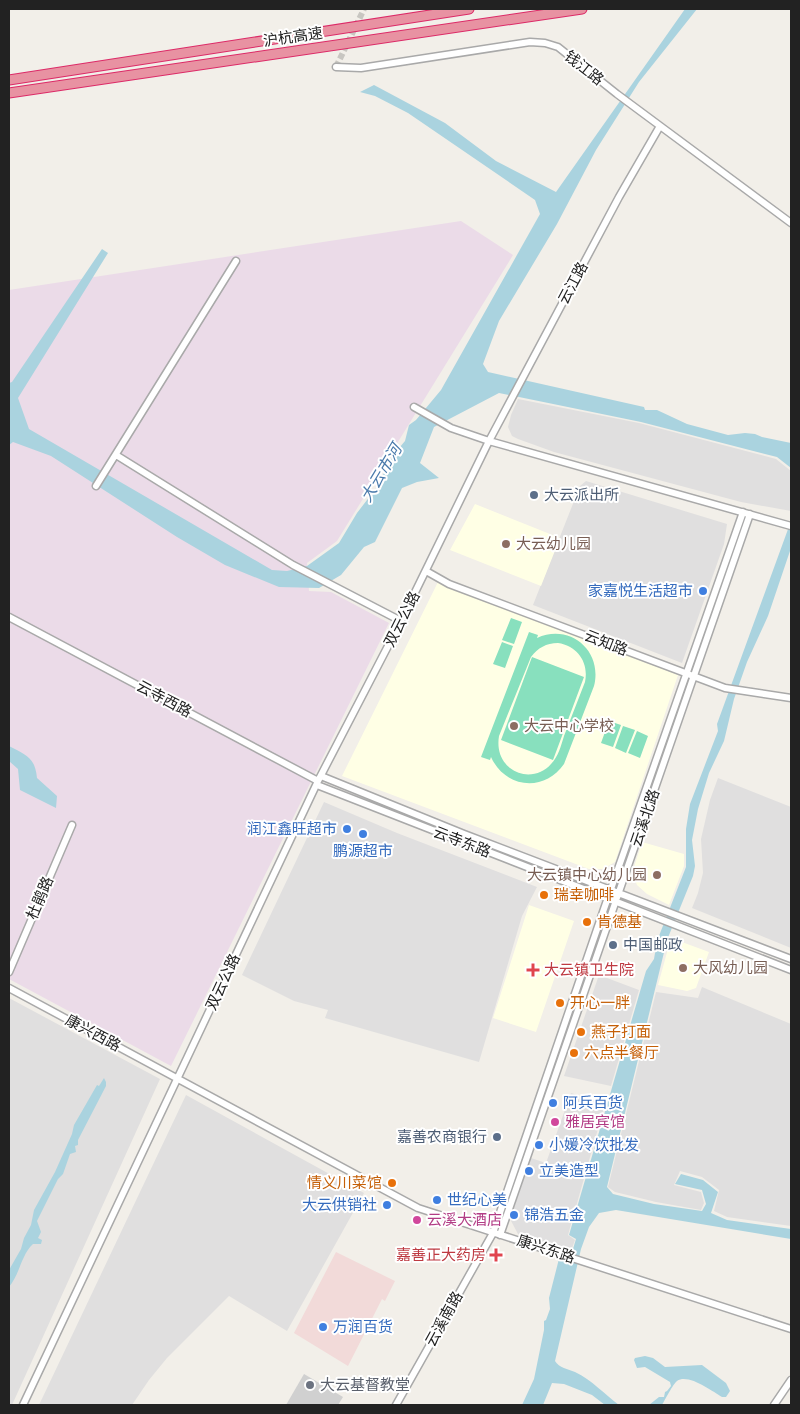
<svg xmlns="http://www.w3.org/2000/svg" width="800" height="1414" viewBox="0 0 800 1414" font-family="Raleway,'Noto Sans SC',sans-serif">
<rect width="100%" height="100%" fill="#f2efe9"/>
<path fill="#e0dfdf" d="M 518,399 L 639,423 L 776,459 L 791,471 L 791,511 L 741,502 L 554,452 L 518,439 L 512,436 L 508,427 L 511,415 Z
M 586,481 L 727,524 L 724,544 L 682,663 L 533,605 L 580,486 Z
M 718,778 L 791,807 L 791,948 L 692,908 L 698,893 L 703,873 L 701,839 L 710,800 Z
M 324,802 L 397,833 L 537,887 L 522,916 L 479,1062 L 325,1018 L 328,1010 L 294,1001 L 242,975 Z
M 599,975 L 639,990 L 611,1086 L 564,1076 Z
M 702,987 L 791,1024 L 791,1226 L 727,1217 L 714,1211 L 719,1190 L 702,1177 L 680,1171 L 674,1185 L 701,1192 L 704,1203 L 701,1210 L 656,1202 L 615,1192 L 608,1187 L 656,992 L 698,998 Z
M 9,998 L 160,1079 L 12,1405 L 9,1405 Z
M 571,1093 L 605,1104 L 568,1235 L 575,1240 L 572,1248 L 565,1249 L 518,1234 L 510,1219 L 531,1158 L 546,1163 Z
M 186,1095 L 364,1193 L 287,1331 L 229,1296 L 167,1358 L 149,1380 L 132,1405 L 39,1405 Z"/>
<path fill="#f2dad9" d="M 336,1252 L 395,1281 L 385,1301 L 382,1299 L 348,1366 L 294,1333 Z"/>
<path fill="#ebdbe8" d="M 461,221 L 513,255 L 337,541 L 307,563 L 309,591 L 331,592 L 389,623 L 171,1066 L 9,979 L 9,290 Z"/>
<path fill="#ffffe5" d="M 475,504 L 560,538 L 541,586 L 450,550 Z
M 438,582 L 678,675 L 615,862 L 603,869 L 589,869 L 342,776 Z
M 642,842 L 684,854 L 684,866 L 669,905 L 647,894 L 637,885 L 634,878 L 634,867 Z
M 529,905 L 574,921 L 536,1032 L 493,1018 Z
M 671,938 L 709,952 L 696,988 L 687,991 L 658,985 Z"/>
<path fill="#d0d0d0" d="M 304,1374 L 343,1397 L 338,1405 L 286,1405 Z"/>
<path fill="#88e0be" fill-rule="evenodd" d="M 511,618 L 522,622 L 514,644 L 502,640 Z
M 529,632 L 538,635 L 537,638 C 570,623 603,651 594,686 L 564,764 C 544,793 505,788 491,757 L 490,760 L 481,757 ZM 558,643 C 578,646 589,663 585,682 C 578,700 571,718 564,736 C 561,746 558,757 551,764 C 541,776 522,778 510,768 C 500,760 497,748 499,736 L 531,657 C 538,648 546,643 558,643 Z
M 502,642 L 513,646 L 505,668 L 493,664 Z
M 532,657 L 584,677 L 553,760 L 501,740 Z
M 609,721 L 621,725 L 613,747 L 601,743 Z
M 623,726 L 635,730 L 626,753 L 615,748 Z
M 637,731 L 648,736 L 640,758 L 628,753 Z"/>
<path fill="#aad3df" d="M 685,9 L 697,9 L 639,82 L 596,150 L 557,224 L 499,321 L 483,364 L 488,372 L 644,407 L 645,410 L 657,410 L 687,424 L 728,435 L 745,433 L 755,434 L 762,437 L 791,443 L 791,468 L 777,457 L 641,422 L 499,393 L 434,427 L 420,463 L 439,478 L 417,482 L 402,488 L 375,542 L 364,547 L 341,575 L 319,588 L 279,587 L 225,565 L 177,537 L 51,456 L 13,442 L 9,445 L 9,383 L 12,382 L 102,249 L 108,253 L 18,398 L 29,429 L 272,570 L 287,571 L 307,566 L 339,543 L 357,513 L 377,487 L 385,471 L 391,463 L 391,460 L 394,454 L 405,441 L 409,425 L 416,420 L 441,390 L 540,214 L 535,200 L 408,113 L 375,96 L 360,92 L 374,85 L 445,123 L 496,161 L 556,192 Z
M 791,521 L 791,548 L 768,616 L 747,662 L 734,699 L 724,741 L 709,773 L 698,809 L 692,840 L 695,866 L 693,876 L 667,940 L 607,1187 L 613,1194 L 654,1204 L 702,1211 L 706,1204 L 702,1190 L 675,1184 L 681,1174 L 703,1180 L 718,1192 L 711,1213 L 727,1220 L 791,1229 L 791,1239 L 616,1210 L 599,1213 L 589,1227 L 581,1249 L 555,1361 C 559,1368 568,1369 575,1372 C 592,1380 604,1394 619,1405 L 605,1405 L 592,1395 L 564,1384 L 552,1383 L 543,1405 L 522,1405 L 534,1379 L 544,1330 L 544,1321 L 546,1320 L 550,1309 L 549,1298 L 561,1251 L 573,1249 L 576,1239 L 569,1235 L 646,971 L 654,959 L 657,941 L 686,867 L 686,829 L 690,804 L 718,731 L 717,724 Z
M 9,746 C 26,755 35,757 37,778 L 57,796 L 56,808 L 20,790 L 18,769 L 9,761 Z
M 104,1078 L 106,1082 L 106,1086 L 78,1140 L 78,1145 L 75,1146 L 76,1152 L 70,1154 L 63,1174 L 58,1179 L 37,1221 L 41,1232 L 38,1238 L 42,1240 L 41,1244 L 33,1244 C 21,1255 20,1274 9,1287 L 9,1270 L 21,1249 L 24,1238 L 31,1225 L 34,1210 L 55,1172 L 72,1134 L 74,1125 L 97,1085 L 99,1086 Z
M 645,1356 L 653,1358 L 665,1367 L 702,1365 L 726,1383 L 730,1391 L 726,1397 L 722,1397 C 712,1391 688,1373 677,1381 C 673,1384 665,1400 662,1405 L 649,1405 L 659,1397 L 664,1397 L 665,1392 L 667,1391 L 671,1386 L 670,1382 L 645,1367 L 637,1368 L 634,1360 L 635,1358 Z"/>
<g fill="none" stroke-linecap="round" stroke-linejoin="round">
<path stroke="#c8c6c1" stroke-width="6" stroke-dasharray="6 3" stroke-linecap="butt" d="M 336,67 L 364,9"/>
<defs>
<path id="minor" d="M 336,67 L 361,68 L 530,42 L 545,43 L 558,47 L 617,94 L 791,223
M 414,407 L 451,428 L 489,441 L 791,526
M 116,455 L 293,565 L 401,621
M 96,486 L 236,261
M 426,571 L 449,584 L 725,688 L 791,698
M 9,617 L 318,781
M 321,776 L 464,834 L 791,959
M 317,785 L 791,970
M 9,972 L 72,825
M 9,988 L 418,1208 L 791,1329
M 500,1235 L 750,514
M 23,1405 L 318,781 L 401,621 L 489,441 L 619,197 L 660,126
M 396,1405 L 493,1233 L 604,909 L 743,512
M 774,1405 L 791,1380"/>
<path id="highway" d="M 9,80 L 469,9
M 9,93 L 582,9"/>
</defs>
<use href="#minor" stroke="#a9a9a9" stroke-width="9"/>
<use href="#highway" stroke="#dc2a67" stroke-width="11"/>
<use href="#minor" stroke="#fff" stroke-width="6"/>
<use href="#highway" stroke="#e892a2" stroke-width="9"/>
</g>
<g fill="#5c6f8a" stroke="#fff" stroke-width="2">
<circle cx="534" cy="495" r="5"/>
<circle cx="613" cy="945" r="5"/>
<circle cx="497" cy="1137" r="5"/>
</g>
<g fill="#8d6e63" stroke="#fff" stroke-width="2">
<circle cx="506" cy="544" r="5"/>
<circle cx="514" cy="726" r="5"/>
<circle cx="657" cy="875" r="5"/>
<circle cx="683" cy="968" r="5"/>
</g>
<g fill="#3f7fe0" stroke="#fff" stroke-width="2">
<circle cx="703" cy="591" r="5"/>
<circle cx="347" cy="829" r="5"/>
<circle cx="363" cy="834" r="5"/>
<circle cx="553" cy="1103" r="5"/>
<circle cx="539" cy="1145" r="5"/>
<circle cx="529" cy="1171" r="5"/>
<circle cx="437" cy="1200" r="5"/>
<circle cx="387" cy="1205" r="5"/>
<circle cx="514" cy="1215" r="5"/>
<circle cx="323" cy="1327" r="5"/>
</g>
<g fill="#e8710a" stroke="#fff" stroke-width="2">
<circle cx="544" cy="895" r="5"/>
<circle cx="587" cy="922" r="5"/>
<circle cx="560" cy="1003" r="5"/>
<circle cx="581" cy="1032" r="5"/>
<circle cx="574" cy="1053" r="5"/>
<circle cx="392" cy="1183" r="5"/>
</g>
<g fill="#e0444e" stroke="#fff" stroke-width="2">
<path d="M530.5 962.5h5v5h5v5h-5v5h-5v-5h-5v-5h5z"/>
<path d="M493.5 1247.5h5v5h5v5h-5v5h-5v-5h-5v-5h5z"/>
</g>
<g fill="#d1479c" stroke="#fff" stroke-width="2">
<circle cx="555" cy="1122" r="5"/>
<circle cx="417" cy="1220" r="5"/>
</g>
<circle fill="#6b7280" stroke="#fff" stroke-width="2" cx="310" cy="1385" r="5"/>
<g text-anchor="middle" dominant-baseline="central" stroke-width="4" stroke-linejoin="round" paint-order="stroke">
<g font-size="15" fill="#222" stroke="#fff">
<text transform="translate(293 37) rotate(-8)">沪杭高速</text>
<text transform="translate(584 68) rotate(38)">钱江路</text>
<text transform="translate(573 283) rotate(-62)">云江路</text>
<text transform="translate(402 619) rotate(-63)">双云公路</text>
<text transform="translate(606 643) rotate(21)">云知路</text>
<text transform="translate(164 699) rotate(28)">云寺西路</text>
<text transform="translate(645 818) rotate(-71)">云溪北路</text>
<text transform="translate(462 842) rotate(21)">云寺东路</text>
<text transform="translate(40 898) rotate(-67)">杜鹃路</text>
<text transform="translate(223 982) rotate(-65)">双云公路</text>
<text transform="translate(93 1033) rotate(28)">康兴西路</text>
<text transform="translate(546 1249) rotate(18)">康兴东路</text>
<text transform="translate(444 1319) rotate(-61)">云溪南路</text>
</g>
<g font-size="15" fill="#4e5e75" stroke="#fff" text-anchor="start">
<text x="544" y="495">大云派出所</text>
<text x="623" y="945">中国邮政</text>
<text x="487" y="1137" text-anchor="end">嘉善农商银行</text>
</g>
<g font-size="15" fill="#785e54" stroke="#fff" text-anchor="start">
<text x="516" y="544">大云幼儿园</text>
<text x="524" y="726">大云中心学校</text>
<text x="647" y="875" text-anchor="end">大云镇中心幼儿园</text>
<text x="693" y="968">大风幼儿园</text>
</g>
<g font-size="15" fill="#366cbe" stroke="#fff" text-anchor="start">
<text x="693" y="591" text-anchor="end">家嘉悦生活超市</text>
<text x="337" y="829" text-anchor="end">润江鑫旺超市</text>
<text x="363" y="851" text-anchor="middle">鹏源超市</text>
<text x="563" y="1103">阿兵百货</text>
<text x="549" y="1145">小媛冷饮批发</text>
<text x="539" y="1171">立美造型</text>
<text x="447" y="1200">世纪心美</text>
<text x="377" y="1205" text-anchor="end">大云供销社</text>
<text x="524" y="1215">锦浩五金</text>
<text x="333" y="1327">万润百货</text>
</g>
<g font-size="15" fill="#c56008" stroke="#fff" text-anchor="start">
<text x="554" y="895">瑞幸咖啡</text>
<text x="597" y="922">肯德基</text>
<text x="570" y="1003">开心一胖</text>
<text x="591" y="1032">燕子打面</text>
<text x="584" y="1053">六点半餐厅</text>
<text x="382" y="1183" text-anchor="end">情义川菜馆</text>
</g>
<g font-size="15" fill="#be3a42" stroke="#fff" text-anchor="start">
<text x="544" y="970">大云镇卫生院</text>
<text x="486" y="1255" text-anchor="end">嘉善正大药房</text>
</g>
<g font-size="15" fill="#b23c85" stroke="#fff" text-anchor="start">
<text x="565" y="1122">雅居宾馆</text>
<text x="427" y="1220">云溪大酒店</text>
</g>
<g font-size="15" fill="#5b616d" stroke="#fff" text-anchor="start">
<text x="320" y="1385">大云基督教堂</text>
</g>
<g font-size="16" font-style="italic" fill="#4a7aab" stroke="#fff">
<text transform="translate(381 473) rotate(-59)">大云市河</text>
</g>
</g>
<rect width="800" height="1414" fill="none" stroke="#222222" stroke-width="20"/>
</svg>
